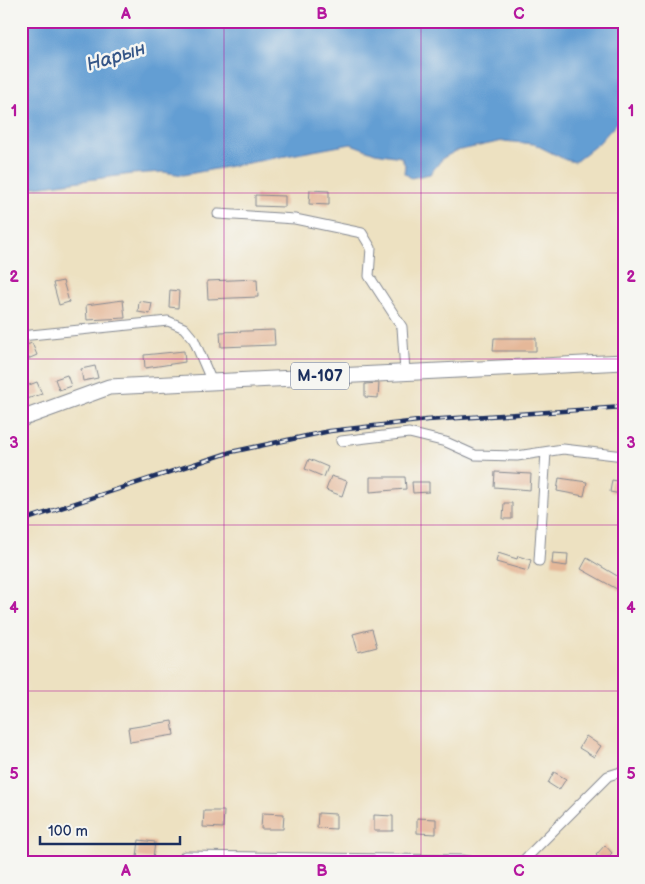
<svg xmlns="http://www.w3.org/2000/svg" width="645" height="884" viewBox="0 0 645 884" font-family="'Balsamiq Sans',sans-serif">
<rect width="100%" height="100%" fill="#f6f6f2"/>
<filter id="ink" filterUnits="userSpaceOnUse"><feTurbulence type="fractalNoise" baseFrequency=".02" numOctaves="2"/><feDisplacementMap in="SourceGraphic" scale="10" xChannelSelector="R" yChannelSelector="G"/><feConvolveMatrix kernelMatrix="1 2 1 2 8 2 1 2 1" color-interpolation-filters="sRGB"/></filter>
<filter id="wash" filterUnits="userSpaceOnUse"><feTurbulence type="fractalNoise" baseFrequency=".0096" numOctaves="4" result="noise"/><feDisplacementMap in="SourceGraphic" scale="20" xChannelSelector="R" yChannelSelector="G"/><feGaussianBlur stdDeviation="1.12" result="paint"/><feColorMatrix in="noise" values="0 0 0 0 0 0 0 0 0 0 0 0 0 0 0 0 0 1.4 0 .05"/><feComposite in="paint" operator="in"/></filter>
<g filter="url(#wash)">
<rect width="100%" height="100%" fill="#ede1c1"/>
<path fill="#649ed3" stroke="#406698" d="M 21,21 L 624,21 L 624,115 L 599,143 L 575,162 L 566,160 L 534,144 L 503,141 L 456,151 L 443,158 L 430,174 L 411,178 L 404,173 L 405,165 L 401,157 L 375,153 L 351,144 L 183,175 L 163,172 L 132,174 L 21,189 Z"/>
<g id="blocks">
<path fill="#e5b899" d="M 310,190 L 329,191 L 329,205 L 309,204 Z
M 255,195 L 285,196 L 285,207 L 255,206 Z
M 257,279 L 258,297 L 208,299 L 207,281 Z
M 63,281 L 69,302 L 59,305 L 53,283 Z
M 170,290 L 179,291 L 178,308 L 169,307 Z
M 123,300 L 125,318 L 87,320 L 86,305 Z
M 139,301 L 152,303 L 150,314 L 138,312 Z
M 274,330 L 275,345 L 221,347 L 220,332 Z
M 494,338 L 536,338 L 536,351 L 493,351 Z
M 32,343 L 37,355 L 21,362 L 21,347 Z
M 184,351 L 185,362 L 145,368 L 144,355 Z
M 95,366 L 98,378 L 83,381 L 81,369 Z
M 67,375 L 71,386 L 59,390 L 55,379 Z
M 37,382 L 42,394 L 21,401 L 21,388 Z
M 379,383 L 378,398 L 365,397 L 365,384 Z
M 309,459 L 328,467 L 324,477 L 305,469 Z
M 495,472 L 531,474 L 530,490 L 494,487 Z
M 331,476 L 347,481 L 342,496 L 326,490 Z
M 370,477 L 405,477 L 406,489 L 370,492 Z
M 559,478 L 587,482 L 584,496 L 557,491 Z
M 612,480 L 623,482 L 621,494 L 610,492 Z
M 412,482 L 429,482 L 429,492 L 413,493 Z
M 504,503 L 512,503 L 512,519 L 503,519 Z
M 498,553 L 517,559 L 518,556 L 531,560 L 528,571 L 496,562 Z
M 553,553 L 568,554 L 567,566 L 552,564 Z
M 587,558 L 624,580 L 624,593 L 581,569 Z
M 372,629 L 377,647 L 358,652 L 353,634 Z
M 172,721 L 174,735 L 130,742 L 128,728 Z
M 586,736 L 601,746 L 594,757 L 579,748 Z
M 554,772 L 566,779 L 559,790 L 548,783 Z
M 204,811 L 224,811 L 223,828 L 203,827 Z
M 262,813 L 284,814 L 283,829 L 261,829 Z
M 318,813 L 336,814 L 336,829 L 317,828 Z
M 374,815 L 393,816 L 393,831 L 374,831 Z
M 417,818 L 436,819 L 436,834 L 417,833 Z
M 139,840 L 155,842 L 153,859 L 137,857 Z
M 605,845 L 612,853 L 603,862 L 596,855 Z"/>
</g>
</g>
<g filter="url(#ink)">
<use href="#blocks" fill-opacity="0" stroke="#848890" stroke-width="1"/>
<g fill="none" stroke-linecap="round" stroke-linejoin="round">
<defs>
<path id="minor" d="M 218,214 L 295,219 L 362,233 L 371,248 L 369,276 L 402,327 L 405,372
M 21,336 L 168,321 L 184,328 L 194,340 L 212,382
M 341,441 L 409,433 L 446,442 L 475,455 L 517,456 L 563,449 L 624,456
M 539,561 L 546,452
M 185,863 L 185,856 L 461,860 L 485,863
M 521,863 L 608,776 L 624,771"/>
<path id="primary" d="M 21,419 L 109,387 L 624,362"/>
</defs>
<use href="#minor" stroke="#848890" stroke-width="11"/>
<use href="#primary" stroke="#848890" stroke-width="17"/>
<use href="#minor" stroke="#fff" stroke-width="9"/>
<use href="#primary" stroke="#fff" stroke-width="15"/>
<defs>
<path id="rail" d="M 21,521 L 231,452 L 330,431 L 427,420 L 624,407"/>
</defs>
<use href="#rail" stroke="#1b2f5e" stroke-width="4.5"/>
<use href="#rail" stroke="#f6f6f2" stroke-width="2.5" stroke-dasharray="8" stroke-linecap="butt"/>
</g>
</g>
<path fill="none" stroke="#b5179e" stroke-width="1" stroke-opacity="0.55" d="M 224,21 L 224,863M 421,21 L 421,863M 21,193 L 624,193M 21,359 L 624,359M 21,525 L 624,525M 21,691 L 624,691"/>
<g text-anchor="middle" dominant-baseline="central" stroke-width="5" stroke-linejoin="round" paint-order="stroke">
<rect fill="#f6f6f2" stroke="#5d6b8a" stroke-width="1" x="291" y="362.5" width="58" height="27" rx="4"/>
<g font-size="16" font-weight="bold" fill="#1b2f5e">
<text x="320" y="376">М-107</text>
</g>
<g font-size="19" font-style="italic" fill="#355687" stroke="#f6f6f2">
<text transform="translate(116 57) rotate(-17)">Нарын</text>
</g>
</g>
<rect width="645" height="884" fill="none" stroke="#f6f6f2" stroke-width="55"/>
<path d="M40 836v8h140v-8" fill="none" stroke="#1b2f5e" stroke-width="2.5"/>
<text x="48" y="836" font-size="15" fill="#1b2f5e" stroke="#f6f6f2" stroke-width="4" paint-order="stroke">100 m</text>
<rect x="28" y="28" width="590" height="828" fill="none" stroke="#b5179e" stroke-width="2"/>
<g font-size="16" text-anchor="middle" font-weight="bold" fill="#b5179e">
<text x="126" y="19">A</text>
<text x="322" y="19">B</text>
<text x="519" y="19">C</text>
<text x="14" y="116">1</text>
<text x="631" y="116">1</text>
<text x="14" y="282">2</text>
<text x="631" y="282">2</text>
<text x="14" y="448">3</text>
<text x="631" y="448">3</text>
<text x="14" y="613">4</text>
<text x="631" y="613">4</text>
<text x="14" y="779">5</text>
<text x="631" y="779">5</text>
<text x="126" y="876">A</text>
<text x="322" y="876">B</text>
<text x="519" y="876">C</text>
</g>
</svg>
